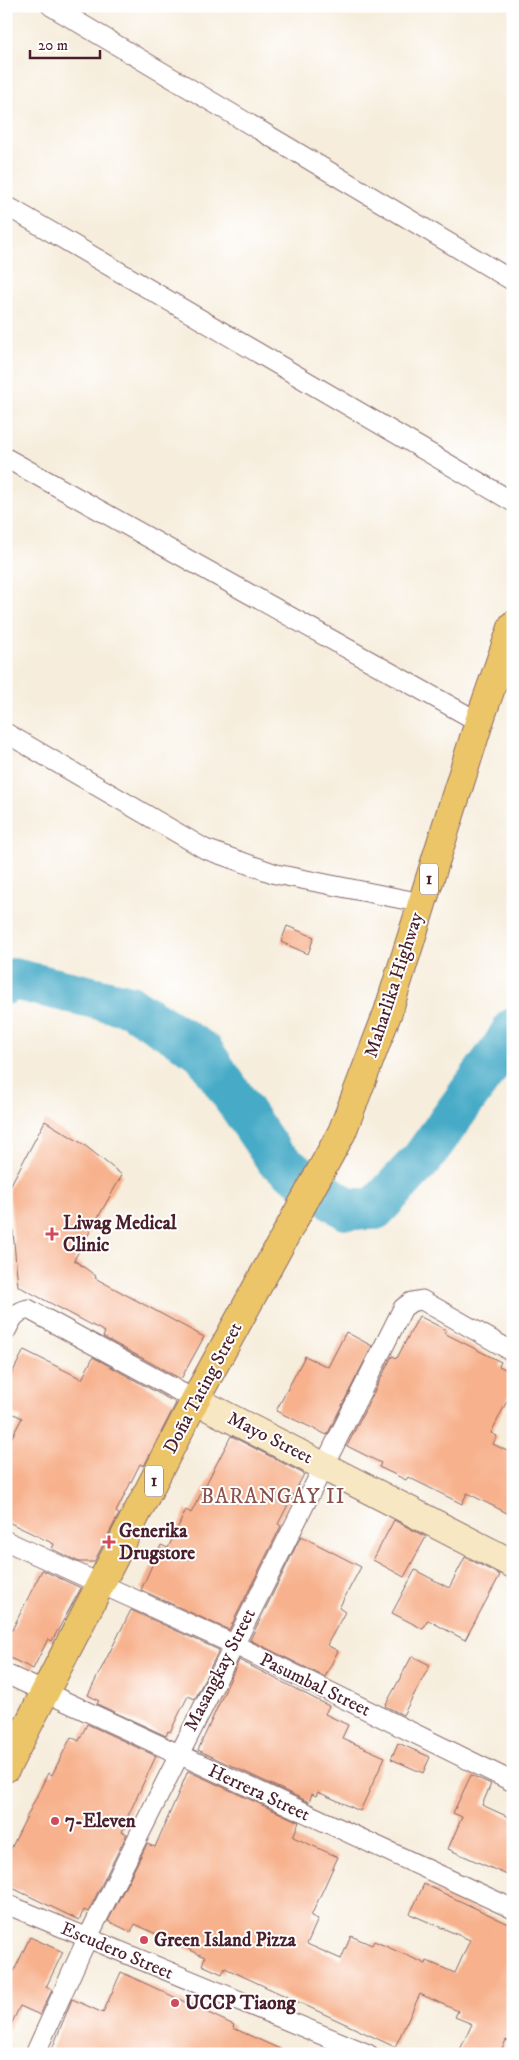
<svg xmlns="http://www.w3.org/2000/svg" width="519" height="2060" viewBox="0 0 519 2060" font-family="'IM FELL DW Pica',serif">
<rect width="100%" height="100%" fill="#fff"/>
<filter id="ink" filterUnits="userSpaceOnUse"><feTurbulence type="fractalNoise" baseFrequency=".02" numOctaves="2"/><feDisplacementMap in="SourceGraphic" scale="10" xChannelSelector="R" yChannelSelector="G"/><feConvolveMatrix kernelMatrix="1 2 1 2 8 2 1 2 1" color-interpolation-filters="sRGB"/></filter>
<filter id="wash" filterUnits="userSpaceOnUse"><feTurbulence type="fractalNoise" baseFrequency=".0096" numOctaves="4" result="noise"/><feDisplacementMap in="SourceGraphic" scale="20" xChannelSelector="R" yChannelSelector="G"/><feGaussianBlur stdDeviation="1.12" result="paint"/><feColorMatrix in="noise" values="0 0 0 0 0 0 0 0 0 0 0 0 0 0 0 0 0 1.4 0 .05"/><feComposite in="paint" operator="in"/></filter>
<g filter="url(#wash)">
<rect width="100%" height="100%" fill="#f6eddc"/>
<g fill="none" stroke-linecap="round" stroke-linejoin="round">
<path stroke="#47abc7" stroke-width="42" d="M 6,984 L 13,979 L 130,1006 L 203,1052 L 275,1158 L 347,1209 L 375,1209 L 422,1159 L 504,1045 L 513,1029"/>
</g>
<g id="blocks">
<path fill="#f7b18c" d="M 287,926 L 314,937 L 308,954 L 281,942 Z
M 45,1121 L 83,1144 L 122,1175 L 74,1260 L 96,1276 L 95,1278 L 204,1337 L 181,1379 L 103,1337 L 105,1332 L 18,1286 L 9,1188 Z
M 419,1316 L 446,1330 L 444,1333 L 501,1362 L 499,1366 L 513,1373 L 513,1389 L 491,1433 L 497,1436 L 493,1444 L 513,1454 L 513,1516 L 467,1493 L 462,1504 L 408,1477 L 406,1480 L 379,1467 L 381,1463 L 347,1446 L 392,1356 L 397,1358 Z
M 346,1332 L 372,1346 L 327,1435 L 276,1411 L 305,1356 L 328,1367 Z
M 24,1350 L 82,1379 L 93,1357 L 176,1403 L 144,1466 L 140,1464 L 116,1512 L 119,1514 L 94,1562 L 79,1562 L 52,1549 L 54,1544 L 6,1521 L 6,1448 L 22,1418 L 6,1410 L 6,1385 Z
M 231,1436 L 304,1474 L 278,1524 L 281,1526 L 229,1630 L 141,1590 L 161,1545 L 168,1548 L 186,1510 L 191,1513 Z
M 394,1520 L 426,1537 L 404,1577 L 373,1560 Z
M 301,1536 L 361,1567 L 339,1608 L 345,1612 L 327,1645 L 338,1651 L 325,1677 L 250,1640 Z
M 465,1557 L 500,1575 L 465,1640 L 428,1620 L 423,1629 L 392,1613 L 415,1570 L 449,1588 Z
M 42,1570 L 81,1588 L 52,1641 L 48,1639 L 33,1669 L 6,1656 L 6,1628 L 12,1630 Z
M 131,1610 L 219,1650 L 195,1699 L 188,1696 L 170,1732 L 168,1731 L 166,1736 L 97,1704 L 99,1701 L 88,1695 Z
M 412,1656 L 430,1665 L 403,1715 L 385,1706 Z
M 239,1660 L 329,1706 L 325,1714 L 348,1725 L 342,1738 L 385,1757 L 360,1811 L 318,1792 L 316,1796 L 312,1794 L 309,1802 L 198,1750 Z
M 87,1724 L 156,1756 L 128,1816 L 129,1816 L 122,1832 L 127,1834 L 88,1912 L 84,1910 L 79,1920 L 6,1885 L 6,1859 L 48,1773 L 52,1775 L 71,1737 L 79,1741 Z
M 398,1743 L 430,1757 L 423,1773 L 391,1759 Z
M 188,1771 L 299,1822 L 293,1837 L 338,1857 L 311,1916 L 318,1919 L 307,1944 L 341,1959 L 351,1936 L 372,1945 L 374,1941 L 426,1964 L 427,1961 L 455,1973 L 470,1940 L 410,1914 L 424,1884 L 513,1926 L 513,2043 L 506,2040 L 500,2054 L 458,2054 L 472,2024 L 455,2017 L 458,2011 L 420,1994 L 395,2047 L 225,1968 L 222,1974 L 202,1965 L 205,1957 L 135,1924 L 131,1932 L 108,1921 L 147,1844 L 155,1847 Z
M 471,1775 L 491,1784 L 482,1805 L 513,1819 L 513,1863 L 507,1875 L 448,1849 L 462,1817 L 453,1813 Z
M 30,1937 L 63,1952 L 46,1987 L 52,1990 L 40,2015 L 20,2006 L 6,2035 L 6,1988 Z
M 121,1972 L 234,2025 L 233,2028 L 291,2054 L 50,2054 L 72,1999 L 103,2013 Z"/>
</g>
</g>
<g filter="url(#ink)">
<use href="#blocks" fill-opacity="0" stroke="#866769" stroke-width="1"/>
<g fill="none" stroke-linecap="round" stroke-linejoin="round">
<defs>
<path id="street" d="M 51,6 L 513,281
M 12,209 L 513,502
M 6,458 L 479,722
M 6,733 L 205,849 L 276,874 L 422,903
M 6,1331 C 12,1319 15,1312 28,1309 L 195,1400
M 6,1541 L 233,1644 L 513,1782
M 6,1674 L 513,1909
M 6,1904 L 368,2054
M 35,2054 L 87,1939 L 403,1308 L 411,1302 L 422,1300 L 513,1352"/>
<path id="secondary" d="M 195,1400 L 513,1564"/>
<path id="primary" d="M 6,1768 L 195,1400 L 342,1132 L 388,1012 L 479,722 L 513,625"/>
</defs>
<use href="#street" stroke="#866769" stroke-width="21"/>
<use href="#secondary" stroke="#866769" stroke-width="30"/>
<use href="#primary" stroke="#866769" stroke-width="30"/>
<use href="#street" stroke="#fff" stroke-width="19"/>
<use href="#secondary" stroke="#f7e8c3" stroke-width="28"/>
<use href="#primary" stroke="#ecc569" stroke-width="28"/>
</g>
</g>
<g fill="#d1495b" stroke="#fff" stroke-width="2">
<path d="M49.5 1226.5h5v5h5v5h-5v5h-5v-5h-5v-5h5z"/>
<path d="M106.5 1534.5h5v5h5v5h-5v5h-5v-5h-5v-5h5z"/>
<circle cx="55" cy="1821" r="5"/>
<circle cx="144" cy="1940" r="5"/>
<circle cx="175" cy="2003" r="5"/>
</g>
<g text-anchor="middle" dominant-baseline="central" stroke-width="4" stroke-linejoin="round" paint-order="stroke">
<g fill="#fff" stroke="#80626b" stroke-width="1">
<rect x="420" y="863.5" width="18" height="31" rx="4"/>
<rect x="145" y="1465.5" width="18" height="31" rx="4"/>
</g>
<g font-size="18" font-weight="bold" fill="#4a1f2b">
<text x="429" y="879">1</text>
<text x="154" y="1481">1</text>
</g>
<g font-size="19" fill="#4a1f2b" stroke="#fff">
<text transform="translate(394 985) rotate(-72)">Maharlika Highway</text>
<text transform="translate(203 1388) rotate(-62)">Doña Tating Street</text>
<text transform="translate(270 1438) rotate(27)">Mayo Street</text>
<text transform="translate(220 1670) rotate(-63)">Masangkay Street</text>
<text transform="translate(315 1685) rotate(26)">Pasumbal Street</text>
<text transform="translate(259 1793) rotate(25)">Herrera Street</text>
<text transform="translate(117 1951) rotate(23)">Escudero Street</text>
</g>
<g font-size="19" font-weight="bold" fill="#4a1f2b" stroke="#fff" text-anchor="start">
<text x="63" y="1223">Liwag Medical<tspan x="63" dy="22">Clinic</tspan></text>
<text x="119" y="1531">Generika<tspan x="119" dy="22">Drugstore</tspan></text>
<text x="65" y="1821">7-Eleven</text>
<text x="154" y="1940">Green Island Pizza</text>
<text x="185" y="2003">UCCP Tiaong</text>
</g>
<g font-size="21" letter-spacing="1" fill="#87524d" stroke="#fff">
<text x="273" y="1497">BARANGAY II</text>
</g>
</g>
<rect width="519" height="2060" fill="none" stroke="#fff" stroke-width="25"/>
<path d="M30 50v8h70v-8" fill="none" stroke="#4a1f2b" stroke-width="2.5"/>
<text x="38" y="50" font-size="15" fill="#4a1f2b" stroke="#ffffff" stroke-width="4" paint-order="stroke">20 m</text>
</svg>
